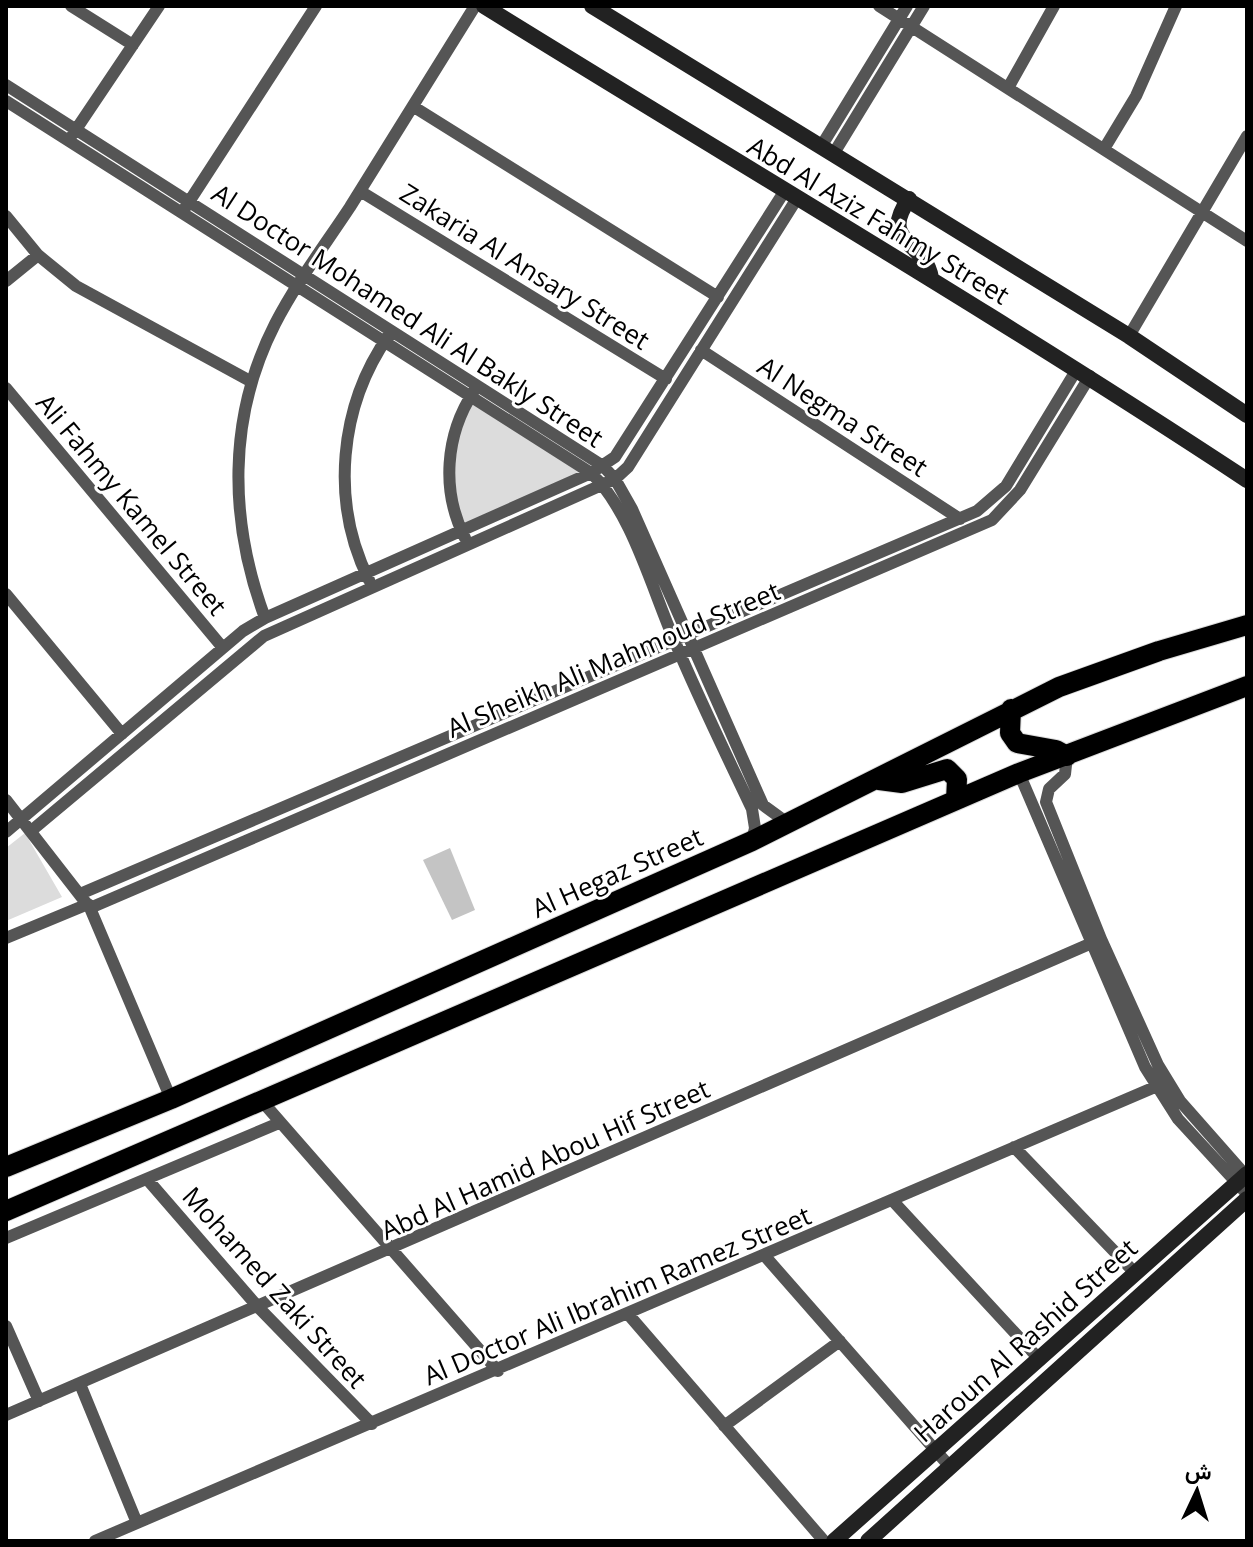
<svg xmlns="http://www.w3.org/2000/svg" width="1253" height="1547" viewBox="0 0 1253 1547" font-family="'Open Sans',Vazirmatn,sans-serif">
<rect width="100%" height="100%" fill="#fff"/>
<path fill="#dcdcdc" d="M 470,397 L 591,473 L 461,531 L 449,472 Z
M 25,833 L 62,897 L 6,921 L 6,848 Z"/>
<path fill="#c4c4c4" d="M 450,848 L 475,910 L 452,920 L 423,860 Z"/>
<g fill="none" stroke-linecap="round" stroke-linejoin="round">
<defs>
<path id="primary" d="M 1011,709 L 1010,733 L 1017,743 L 1056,750 L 1067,756
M 879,780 L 902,783 L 947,769 L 957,779 L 956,800
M 6,1167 L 171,1099 L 752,841 L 1059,687 L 1159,651 L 1247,625
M 6,1211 L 1019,773 L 1247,686"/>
</defs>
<use href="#primary" stroke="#dbdbdb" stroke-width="22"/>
<path stroke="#555" stroke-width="12" d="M 71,6 L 133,45
M 879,6 L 1247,241
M 6,85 L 603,466 L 615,479 L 632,509 L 763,805 L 789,824
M 1008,88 L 1054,6
M 6,101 L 591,473 C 632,512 652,590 675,642 C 699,699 726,754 752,809 L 755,828 L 752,841
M 414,107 L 718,297
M 73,134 L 159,6
M 822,145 L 907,6
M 1104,149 L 1136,96 L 1176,6
M 834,153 L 924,6
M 360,191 L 666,379
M 185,208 L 316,6
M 6,216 L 38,255 L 76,286 L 252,382
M 6,281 L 38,255
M 1129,336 L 1247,136
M 701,350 L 960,519
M 6,388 L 223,648
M 465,538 C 441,491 445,435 474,391
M 369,580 C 330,502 339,406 389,335
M 6,594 L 122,734
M 265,618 C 229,521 227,418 275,324 C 296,283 325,245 350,207 C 392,140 434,73 475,6
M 1067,756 L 1065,774 L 1049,789 L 1046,802 L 1101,939 L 1158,1065 L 1180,1101 L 1247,1177
M 1019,773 L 1145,1067 L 1178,1119 L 1247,1194
M 6,800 L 90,908 L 171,1099
M 31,831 L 264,636 L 615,479 L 628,467 L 796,200
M 6,832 L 243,631 L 265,618 L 591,473 L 615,457 L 784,192
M 80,894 L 977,511 L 1006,486 L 1077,369
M 90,908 L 992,520 L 1020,490 L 1090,376
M 6,938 L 88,904
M 261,1100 L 498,1371
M 1014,1147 L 1136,1274
M 147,1179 L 258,1307 L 372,1424
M 892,1200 L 1040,1360
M 6,1238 L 279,1123
M 764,1255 L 951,1468
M 628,1314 L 824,1541
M 6,1326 L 39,1401
M 80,1384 L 137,1523
M 6,1415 L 1101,939
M 724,1426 L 840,1341
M 95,1541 L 1155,1087"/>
<path stroke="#222" stroke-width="16" d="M 484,6 C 739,164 997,315 1247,480
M 592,6 L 1129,336 L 1247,415
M 909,199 C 878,243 925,240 931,278
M 834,1541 L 1247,1174
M 868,1541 L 1247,1199"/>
<use href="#primary" stroke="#000" stroke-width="20"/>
</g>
<g text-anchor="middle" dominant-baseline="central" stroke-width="6" stroke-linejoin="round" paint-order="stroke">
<g font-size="26" fill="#000" stroke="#fff">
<text transform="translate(879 220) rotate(31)">Abd Al Aziz Fahmy Street</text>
<text transform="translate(525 266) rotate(32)">Zakaria Al Ansary Street</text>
<text transform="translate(408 315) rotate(33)">Al Doctor Mohamed Ali Al Bakly Street</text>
<text transform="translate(843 416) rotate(33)">Al Negma Street</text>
<text transform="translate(132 504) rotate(50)">Ali Fahmy Kamel Street</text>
<text transform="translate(613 659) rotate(-23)">Al Sheikh Ali Mahmoud Street</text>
<text transform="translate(617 872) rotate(-24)">Al Hegaz Street</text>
<text transform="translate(545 1159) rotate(-24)">Abd Al Hamid Abou Hif Street</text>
<text transform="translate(275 1287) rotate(48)">Mohamed Zaki Street</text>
<text transform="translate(617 1295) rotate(-23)">Al Doctor Ali Ibrahim Ramez Street</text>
<text transform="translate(1025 1340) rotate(-42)">Haroun Al Rashid Street</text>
</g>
</g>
<rect width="1253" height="1547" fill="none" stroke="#000000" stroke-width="16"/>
<g transform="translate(1197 1491) rotate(4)" stroke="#ffffff" stroke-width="6" paint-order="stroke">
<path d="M0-6L14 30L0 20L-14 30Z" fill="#000000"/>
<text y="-12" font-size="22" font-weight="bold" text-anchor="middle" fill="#000000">ش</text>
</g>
</svg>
